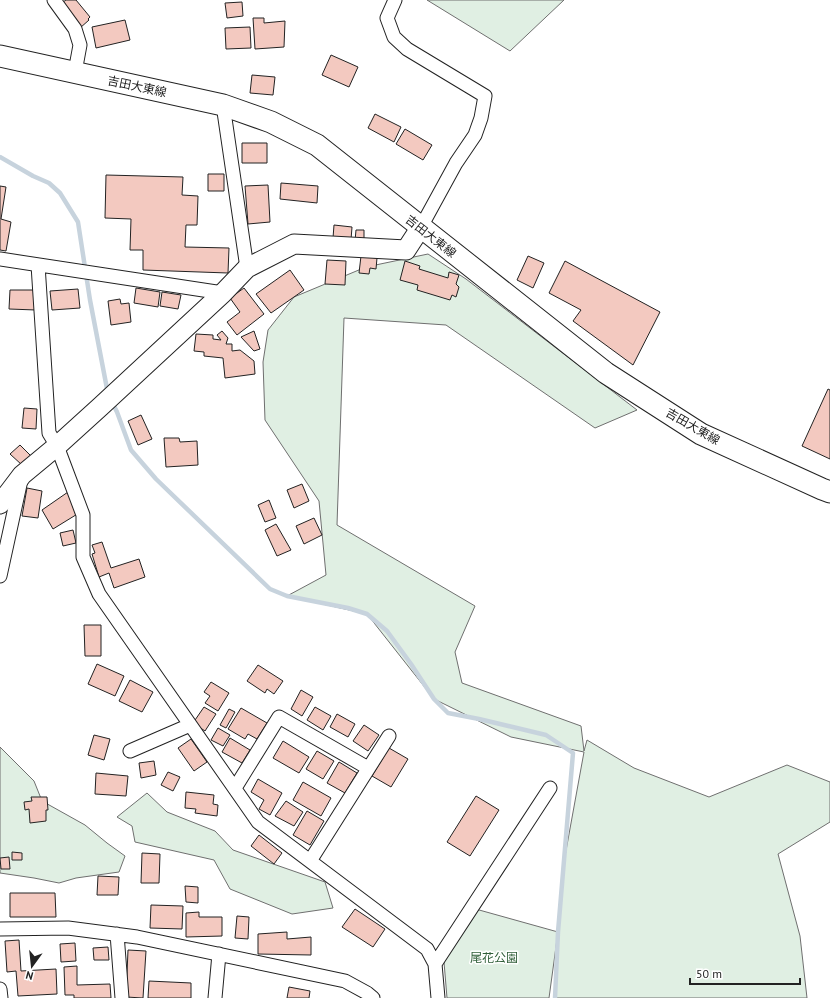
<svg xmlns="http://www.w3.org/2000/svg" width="830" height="998" viewBox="0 0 830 998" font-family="'PT Sans','Noto Sans JP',sans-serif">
<rect width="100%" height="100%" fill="#fff"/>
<path fill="#e0efe3" stroke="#6f6f6f" d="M 427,0 L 564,0 L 510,51 Z
M 428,254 L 466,279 L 637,410 L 595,428 L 446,325 L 344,318 L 337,525 L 475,606 L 455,652 L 462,683 L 581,726 L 584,751 L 587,740 L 634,768 L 709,797 L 787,765 L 830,782 L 830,822 L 778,854 L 800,936 L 807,998 L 555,998 L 563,867 L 584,752 L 511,737 L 434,699 L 367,614 L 287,596 L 326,575 L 319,501 L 265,420 L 263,362 L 268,330 L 294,297 L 366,267 Z
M 0,747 L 34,781 L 42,801 L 85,825 L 107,843 L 125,856 L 119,872 L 76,878 L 59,883 L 34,878 L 0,873 Z
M 147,793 L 167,812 L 215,831 L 233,850 L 325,882 L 333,908 L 292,914 L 230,889 L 214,860 L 135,842 L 132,826 L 117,817 Z
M 472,908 L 558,932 L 549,998 L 447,998 L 444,962 Z"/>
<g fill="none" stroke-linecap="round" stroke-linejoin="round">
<path stroke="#c7d3dd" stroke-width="4.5" d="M 0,157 L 33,176 L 49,183 L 60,193 L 78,222 L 90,300 L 108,394
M 112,402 L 117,412 L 131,450 L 156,479 L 270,589 L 287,596 L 348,608 L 367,614 L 387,631 L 411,664 L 434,699 L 448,713 L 479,719 L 546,735 L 573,753 L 558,932 L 555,998"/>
</g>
<path fill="#f3c9c0" stroke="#222" d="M 66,0 L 76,0 L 90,17 L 88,19 L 89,20 L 80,28 L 63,2 Z
M 242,2 L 243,16 L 227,18 L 225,3 Z
M 253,18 L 264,18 L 264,23 L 285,21 L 284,47 L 255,49 Z
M 125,20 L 130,40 L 96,48 L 92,27 Z
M 250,27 L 251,48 L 226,49 L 225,28 Z
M 331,55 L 358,67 L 349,87 L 322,75 Z
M 252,75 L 275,77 L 273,95 L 250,93 Z
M 375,114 L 401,127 L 394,142 L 368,128 Z
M 405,129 L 432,145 L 423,160 L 396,144 Z
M 242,143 L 267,143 L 267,163 L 242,163 Z
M 208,174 L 224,174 L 224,191 L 208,191 Z
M 106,175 L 183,177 L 182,195 L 198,196 L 197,225 L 186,225 L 185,247 L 229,248 L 228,273 L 143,270 L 143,250 L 130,250 L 131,219 L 105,218 Z
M 281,183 L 318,186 L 317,203 L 280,199 Z
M 268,185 L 270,222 L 248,224 L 245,186 Z
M 0,186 L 6,187 L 1,219 L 11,222 L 6,251 L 0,250 Z
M 334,225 L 352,227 L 351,240 L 333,238 Z
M 356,230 L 364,230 L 364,241 L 355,241 Z
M 361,256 L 377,258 L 376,269 L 370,268 L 369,274 L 359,273 Z
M 528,256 L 544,263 L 533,288 L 517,280 Z
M 327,260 L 346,261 L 345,285 L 325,284 Z
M 405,261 L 420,266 L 419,269 L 448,278 L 449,272 L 459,275 L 456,284 L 459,287 L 456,297 L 452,295 L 450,300 L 417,290 L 418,285 L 400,280 Z
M 565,261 L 660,312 L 633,365 L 573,321 L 581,310 L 549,293 Z
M 290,270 L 304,290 L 271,313 L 256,294 Z
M 136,288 L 160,292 L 158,307 L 134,303 Z
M 244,288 L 264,314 L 237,335 L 227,322 L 240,312 L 230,298 Z
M 78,289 L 80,308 L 52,310 L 50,291 Z
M 10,290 L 36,290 L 36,310 L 9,309 Z
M 162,292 L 181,295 L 178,309 L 160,306 Z
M 120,299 L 121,304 L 129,303 L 131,322 L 111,325 L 108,301 Z
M 222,331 L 228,338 L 226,344 L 232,344 L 232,351 L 240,350 L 254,361 L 255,374 L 225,378 L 223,358 L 204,356 L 204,352 L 194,351 L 196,334 L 213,335 L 213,339 L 221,340 L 217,335 Z
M 254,331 L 260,349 L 254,351 L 241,337 Z
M 828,389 L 830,390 L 830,459 L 802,446 Z
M 24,408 L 37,409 L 36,429 L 22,428 Z
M 141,415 L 152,439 L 138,445 L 128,421 Z
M 164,438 L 179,438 L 180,442 L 197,441 L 198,465 L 166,467 Z
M 20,445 L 31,456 L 22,465 L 10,454 Z
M 302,484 L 309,501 L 294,508 L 287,490 Z
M 27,488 L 42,491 L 38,518 L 22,516 Z
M 68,492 L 79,513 L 53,529 L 42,510 Z
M 269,500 L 276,518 L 265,522 L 258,505 Z
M 314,518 L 322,535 L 304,544 L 296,526 Z
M 276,524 L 291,550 L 277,556 L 265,530 Z
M 73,530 L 76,543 L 63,546 L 60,533 Z
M 102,542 L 111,568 L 139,559 L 145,577 L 114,588 L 109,573 L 99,577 L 92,554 L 95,553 L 92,545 Z
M 84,625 L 101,625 L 101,656 L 85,656 Z
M 97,664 L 124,676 L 115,696 L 88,684 Z
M 258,665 L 283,681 L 274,694 L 267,689 L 265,693 L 247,681 Z
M 130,680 L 153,692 L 142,712 L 119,701 Z
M 211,682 L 229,693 L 218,711 L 205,703 L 210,696 L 204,692 Z
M 301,690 L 313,697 L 302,716 L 291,709 Z
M 204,707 L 216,714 L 205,731 L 193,723 Z
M 315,707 L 331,716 L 323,730 L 307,720 Z
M 241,708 L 267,723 L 257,739 L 248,734 L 245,739 L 228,729 Z
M 229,709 L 235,712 L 226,728 L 220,725 Z
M 337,714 L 355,724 L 348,737 L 330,727 Z
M 364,725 L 379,735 L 368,751 L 353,741 Z
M 218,728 L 230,735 L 223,746 L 211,740 Z
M 94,735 L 110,739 L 104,760 L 88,755 Z
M 230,738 L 250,750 L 242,763 L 222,752 Z
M 191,739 L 207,762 L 194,771 L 178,748 Z
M 283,741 L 309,757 L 299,773 L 273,758 Z
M 389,748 L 408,759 L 391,787 L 372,776 Z
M 317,751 L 334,761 L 323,779 L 306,769 Z
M 154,761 L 156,775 L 141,778 L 139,763 Z
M 339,762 L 357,773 L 345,793 L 327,783 Z
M 168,772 L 180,777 L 173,791 L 161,785 Z
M 96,773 L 128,776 L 126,796 L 95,794 Z
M 258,779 L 282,793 L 270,815 L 259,809 L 264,800 L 251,792 Z
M 303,782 L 331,798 L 321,816 L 293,800 Z
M 186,792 L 214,795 L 213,804 L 218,805 L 217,816 L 195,813 L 196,809 L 185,808 Z
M 476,796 L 499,810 L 470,856 L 447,842 Z
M 31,797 L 47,797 L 48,810 L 46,810 L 46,821 L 30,823 L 29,809 L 25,810 L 24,802 L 32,801 Z
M 286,801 L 303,812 L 294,826 L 275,816 Z
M 307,811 L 324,821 L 310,845 L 293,835 Z
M 259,835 L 282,853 L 274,864 L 251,846 Z
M 12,852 L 22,853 L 22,860 L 12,860 Z
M 142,853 L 160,854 L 159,883 L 141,883 Z
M 9,857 L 10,869 L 1,869 L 0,858 Z
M 98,876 L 119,877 L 118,895 L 97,895 Z
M 185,886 L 198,887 L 198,903 L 186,902 Z
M 10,893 L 55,893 L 56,917 L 10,917 Z
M 151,905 L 183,906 L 182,929 L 150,928 Z
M 355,909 L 385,929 L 373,947 L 342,927 Z
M 199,912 L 199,917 L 222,917 L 222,936 L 186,937 L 186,913 Z
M 237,916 L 249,917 L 248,939 L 235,938 Z
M 287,932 L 287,939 L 311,937 L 311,955 L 258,954 L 258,934 Z
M 19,940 L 21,971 L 56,969 L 57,994 L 18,996 L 16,971 L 7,972 L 5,941 Z
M 75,943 L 76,961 L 61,962 L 60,944 Z
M 108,947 L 109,960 L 94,960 L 93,948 Z
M 128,950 L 146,951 L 143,998 L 126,997 Z
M 77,966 L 77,985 L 110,984 L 111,998 L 74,998 L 74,995 L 65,995 L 64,967 Z
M 149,981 L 191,983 L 191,998 L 148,998 Z
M 289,987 L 310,991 L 309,998 L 287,998 Z"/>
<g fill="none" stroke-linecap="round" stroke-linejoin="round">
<defs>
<path id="street" d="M 54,0 L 75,29 L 80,45 L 75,72
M 395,0 L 387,18 L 394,37 L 407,49 L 485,96 L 481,118 L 475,135 L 456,163 L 421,227
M 223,105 L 247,268
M 0,259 L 223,293
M 38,265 L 49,433 L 57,446 L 83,515 L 83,557 L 99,594 L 258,822 L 427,949 L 435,964 L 438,998
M 0,576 L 21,480
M 130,751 L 190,725
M 235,788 L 279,717 L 368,768
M 310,861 L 389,736
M 0,929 L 68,928 L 137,937 L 345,981 L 367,993 L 373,998
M 117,934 L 122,998
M 435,964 L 550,788
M 0,989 L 1,998
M 215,998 L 219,954"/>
<path id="secondary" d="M 0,504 L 22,475 L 57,446 L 100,407 L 223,293 L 247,268 L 294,244 L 406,250 L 421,227"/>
<path id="primary" d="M 0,56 L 223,105 L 271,122 L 317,145 L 606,373 L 701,434 L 822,489 L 830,492"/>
</defs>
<use href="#street" stroke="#222" stroke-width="15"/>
<use href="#secondary" stroke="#222" stroke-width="21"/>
<use href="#primary" stroke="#222" stroke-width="23"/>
<use href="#street" stroke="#fff" stroke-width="13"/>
<use href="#secondary" stroke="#fff" stroke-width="19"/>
<use href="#primary" stroke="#fff" stroke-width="21"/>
</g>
<g text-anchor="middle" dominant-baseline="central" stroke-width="3" stroke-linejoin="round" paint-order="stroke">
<g font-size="12" fill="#222" stroke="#fff">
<text transform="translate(137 86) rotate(12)">吉田大東線</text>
<text transform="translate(431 236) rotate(38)">吉田大東線</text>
<text transform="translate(693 426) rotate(30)">吉田大東線</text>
</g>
<g font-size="12" fill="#2f5e38" stroke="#fff">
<text x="494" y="957">尾花公園</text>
</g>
</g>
<g transform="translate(32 966) rotate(195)" stroke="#ffffff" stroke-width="3" paint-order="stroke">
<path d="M0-3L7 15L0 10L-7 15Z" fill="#222222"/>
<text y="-6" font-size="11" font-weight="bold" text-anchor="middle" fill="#222222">N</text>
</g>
<path d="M690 978v6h110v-6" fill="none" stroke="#222222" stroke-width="2"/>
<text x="696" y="978" font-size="12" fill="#222222" stroke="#ffffff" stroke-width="3" paint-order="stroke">50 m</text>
</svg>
